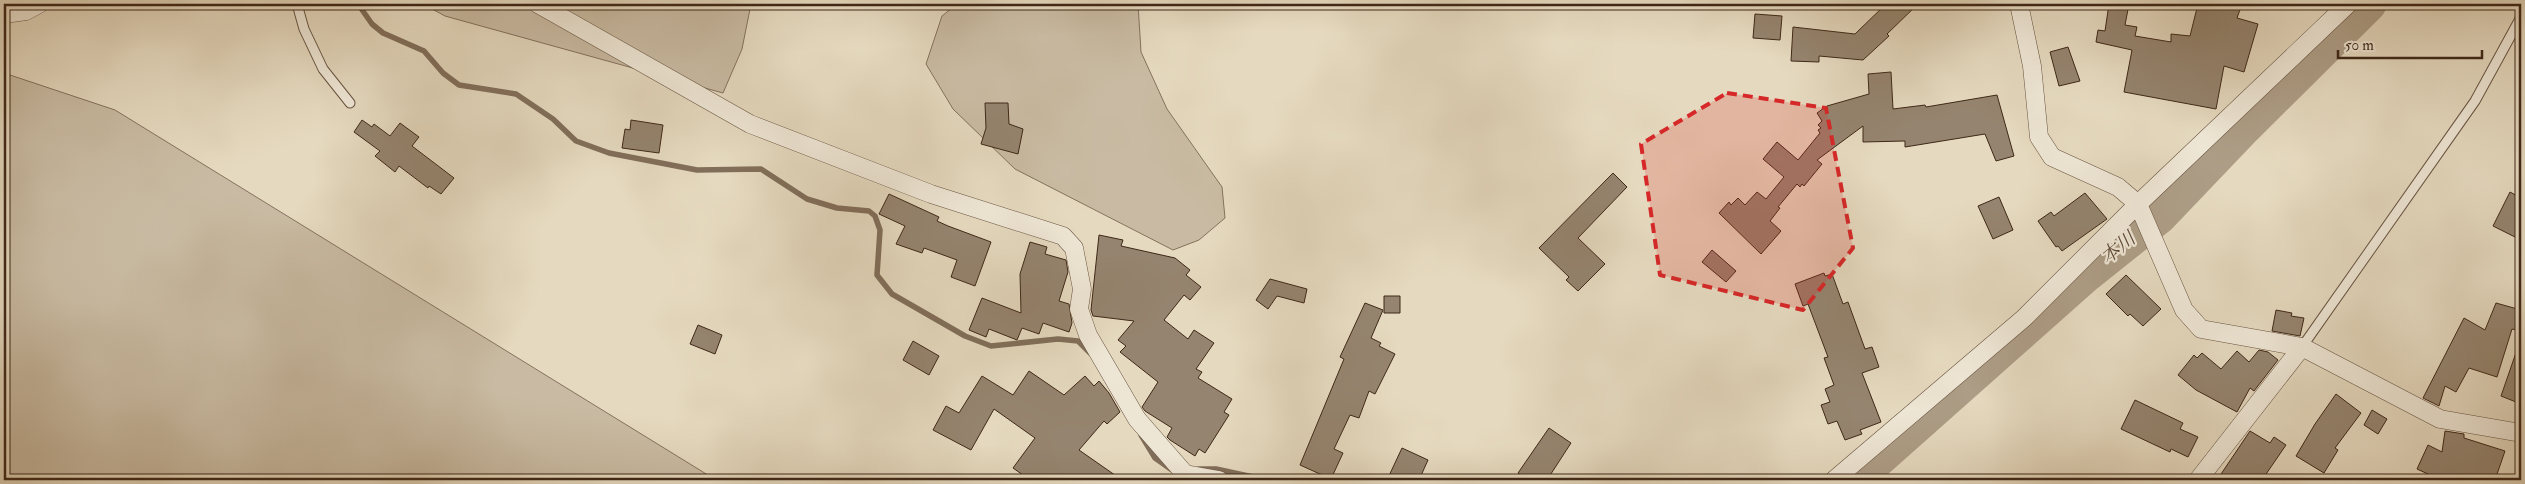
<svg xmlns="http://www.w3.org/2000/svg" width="2525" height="484" viewBox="0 0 2525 484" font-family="'IM FELL Double Pica','Noto Serif JP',serif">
<rect width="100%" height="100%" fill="#e5d9bf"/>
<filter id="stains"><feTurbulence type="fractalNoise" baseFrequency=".004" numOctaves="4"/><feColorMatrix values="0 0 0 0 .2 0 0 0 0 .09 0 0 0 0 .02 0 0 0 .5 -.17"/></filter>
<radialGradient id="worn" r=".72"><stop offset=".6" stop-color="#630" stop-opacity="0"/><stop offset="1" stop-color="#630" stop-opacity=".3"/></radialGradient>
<path fill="#c9bba3" stroke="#84725e" d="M 423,4 L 751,4 L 742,49 L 723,93 L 445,16 Z
M 957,4 L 1138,4 L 1141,52 L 1167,109 L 1222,187 L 1225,218 L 1199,240 L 1173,250 L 1015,169 L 953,109 L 926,64 L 942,16 Z
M 4,73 L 115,110 L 716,480 L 4,480 Z"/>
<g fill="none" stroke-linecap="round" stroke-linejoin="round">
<path stroke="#816e5a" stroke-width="5.5" d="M 358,4 L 372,24 L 383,33 L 424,51 L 443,73 L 459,85 L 516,94 L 553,119 L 576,141 L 609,153 L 697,170 L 761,169 L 807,199 L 837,208 L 869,211 L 875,216 L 880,230 L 877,275 L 892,294 L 965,336 L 991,346 L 1058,339 L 1078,341 L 1090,353
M 1141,435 L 1155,458 L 1172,470
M 1199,469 L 1216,469 L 1267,480"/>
<path stroke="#ad9d86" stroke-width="35" d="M 1855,480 L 2086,275 L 2160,216 L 2245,127 L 2369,4"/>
</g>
<path fill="#95846f" stroke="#3f2818" d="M 1886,4 L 1918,4 L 1887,34 L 1889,36 L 1863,60 L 1819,56 L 1819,62 L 1791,61 L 1793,27 L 1855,34 Z
M 2109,4 L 2129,4 L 2125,25 L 2137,27 L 2135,36 L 2171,42 L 2171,34 L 2190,36 L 2198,4 L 2242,4 L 2237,18 L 2258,24 L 2244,72 L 2224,66 L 2216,109 L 2124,92 L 2132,50 L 2096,42 L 2098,30 L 2105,31 Z
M 1755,14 L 1782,16 L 1780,40 L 1753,38 Z
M 2068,47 L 2080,81 L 2059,86 L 2050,52 Z
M 1891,72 L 1893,109 L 1925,105 L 1926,107 L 1997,95 L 2014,156 L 1996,161 L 1985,134 L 1905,147 L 1905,141 L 1863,142 L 1863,126 L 1817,160 L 1822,164 L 1804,186 L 1802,184 L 1800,187 L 1797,184 L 1778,207 L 1780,208 L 1770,221 L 1781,231 L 1761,254 L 1719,213 L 1729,202 L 1731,205 L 1738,198 L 1745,205 L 1757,192 L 1766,199 L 1784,177 L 1763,159 L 1777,142 L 1798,160 L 1820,133 L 1818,130 L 1821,128 L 1818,125 L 1822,121 L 1817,113 L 1827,106 L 1869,94 L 1868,74 Z
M 985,103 L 1008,103 L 1009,124 L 1023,129 L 1018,154 L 981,144 L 986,128 Z
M 362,120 L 372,127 L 374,124 L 390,136 L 400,123 L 419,137 L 412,146 L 454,178 L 441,194 L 429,186 L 428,188 L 399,166 L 395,172 L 375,156 L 380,151 L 354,132 Z
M 631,120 L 663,125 L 659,153 L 622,148 L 625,129 L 630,130 Z
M 1613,173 L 1627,187 L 1578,238 L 1605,264 L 1578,291 L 1566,280 L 1569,277 L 1539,248 Z
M 2510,192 L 2521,198 L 2521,240 L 2493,226 Z
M 2085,193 L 2107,219 L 2062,251 L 2058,246 L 2056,247 L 2038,221 L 2051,212 L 2054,216 Z
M 889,194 L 939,217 L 937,221 L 948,226 L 991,242 L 975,286 L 951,277 L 957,260 L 924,248 L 922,253 L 896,244 L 905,226 L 879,214 Z
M 1999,197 L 2013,230 L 1993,239 L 1978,206 Z
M 1099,235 L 1123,240 L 1121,246 L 1175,258 L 1190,270 L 1186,275 L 1201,287 L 1190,300 L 1184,295 L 1164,320 L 1188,339 L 1194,330 L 1214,343 L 1196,369 L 1202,372 L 1198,378 L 1232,399 L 1224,412 L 1229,415 L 1205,453 L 1199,449 L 1195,456 L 1170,440 L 1167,437 L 1172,428 L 1145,411 L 1142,407 L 1158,382 L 1120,352 L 1126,346 L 1118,340 L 1134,321 L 1093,316 L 1091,310 Z
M 1030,242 L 1047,247 L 1045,254 L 1066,260 L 1068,272 L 1059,301 L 1069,304 L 1072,323 L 1069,332 L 1043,323 L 1039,334 L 1022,328 L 1017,340 L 989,329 L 986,337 L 969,330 L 982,298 L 1021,313 L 1020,274 Z
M 1712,250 L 1736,271 L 1726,282 L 1702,262 Z
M 1824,273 L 1825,276 L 1832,274 L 1843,304 L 1848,302 L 1865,349 L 1872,347 L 1879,367 L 1862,373 L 1881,422 L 1860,430 L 1862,434 L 1845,440 L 1837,421 L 1828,424 L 1821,405 L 1830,402 L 1825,389 L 1834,385 L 1824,358 L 1828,357 L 1808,304 L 1803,306 L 1795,284 Z
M 2126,275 L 2161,309 L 2143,326 L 2130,314 L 2128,316 L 2106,294 Z
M 1270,279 L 1307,289 L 1304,303 L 1277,296 L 1268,309 L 1256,300 Z
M 1384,296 L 1400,296 L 1400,313 L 1384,313 Z
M 1365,303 L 1383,310 L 1371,338 L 1381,343 L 1379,346 L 1395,354 L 1375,394 L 1369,391 L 1359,418 L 1350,415 L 1334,449 L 1343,453 L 1331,479 L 1300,465 L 1344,359 L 1340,357 Z
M 2496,303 L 2521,310 L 2521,331 L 2512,329 L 2497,377 L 2469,368 L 2456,392 L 2445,386 L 2439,406 L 2423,398 L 2464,318 L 2485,330 Z
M 2276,310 L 2292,313 L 2291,316 L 2304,318 L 2300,336 L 2272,331 Z
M 698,325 L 722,335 L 715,354 L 690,344 Z
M 913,341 L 939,356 L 929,375 L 903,360 Z
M 2519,344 L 2521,345 L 2521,404 L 2501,396 Z
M 2259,350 L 2268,352 L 2278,360 L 2254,391 L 2250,388 L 2237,412 L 2196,390 L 2178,375 L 2194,355 L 2197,358 L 2202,353 L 2221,369 L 2237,351 L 2249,362 Z
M 1029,371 L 1064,395 L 1085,376 L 1094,386 L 1099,381 L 1109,393 L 1120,412 L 1107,424 L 1104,421 L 1079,450 L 1122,480 L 1030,480 L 1013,468 L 1035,438 L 994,409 L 971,450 L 933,430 L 946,406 L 959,413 L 982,376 L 1013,395 Z
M 2336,394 L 2361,413 L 2335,448 L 2338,450 L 2324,473 L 2296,456 L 2315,424 Z
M 2135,400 L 2183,423 L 2180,429 L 2198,437 L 2188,457 L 2171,449 L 2170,452 L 2121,429 Z
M 2372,410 L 2387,419 L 2378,434 L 2364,425 Z
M 1549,428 L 1571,443 L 1547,480 L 1529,480 L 1518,473 Z
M 2250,431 L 2270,443 L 2274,437 L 2286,445 L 2262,480 L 2217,480 Z
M 2445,431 L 2464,434 L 2464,438 L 2505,451 L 2495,480 L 2441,480 L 2417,469 L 2428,445 L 2442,452 Z
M 1402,448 L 1428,460 L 1419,480 L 1387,480 Z"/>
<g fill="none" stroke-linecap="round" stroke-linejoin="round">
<defs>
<path id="lane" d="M 297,4 L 304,29 L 323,69 L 350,103
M 2302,347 L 2475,101 L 2521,17"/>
<path id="street" d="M 538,4 L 750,124 L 931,194 L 1063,236 L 1074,248 L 1082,289 L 1079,309 L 1088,335 L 1137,419 L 1185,474 L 1219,480
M 2019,4 L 2032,66 L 2039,137 L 2052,157 L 2118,187 L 2138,204 L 2184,310 L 2201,329 L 2302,347 L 2440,419 L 2521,433
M 4,14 L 26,11 L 39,4
M 1834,480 L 2024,318 L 2138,204 L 2348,4
M 2198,480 L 2302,347"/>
</defs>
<use href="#lane" stroke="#685442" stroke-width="11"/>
<use href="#street" stroke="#685442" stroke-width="19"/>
<use href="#lane" stroke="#eee6d5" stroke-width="9"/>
<use href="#street" stroke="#eee6d5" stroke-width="18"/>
</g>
<path fill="#d62828" fill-opacity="0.2" stroke="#d62828" stroke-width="4" stroke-dasharray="10 6" stroke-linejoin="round" d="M 1727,93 L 1826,108 L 1853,248 L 1803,310 L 1660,275 L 1641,144 Z"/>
<g text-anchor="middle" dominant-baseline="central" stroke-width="4.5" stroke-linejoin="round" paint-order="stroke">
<g font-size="19" font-style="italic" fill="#604b39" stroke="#eee6d5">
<text transform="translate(2118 248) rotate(-39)">本川</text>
</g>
</g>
<rect width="2525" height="484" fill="none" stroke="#e5d9bf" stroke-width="20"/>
<rect x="5" y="5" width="2515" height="474" fill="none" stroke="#3f2818" stroke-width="2.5"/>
<rect x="10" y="10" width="2505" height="464" fill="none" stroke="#3f2818"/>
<path d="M2338 50v8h144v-8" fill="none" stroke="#3f2818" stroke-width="2.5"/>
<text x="2345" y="50" font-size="15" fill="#3f2818" stroke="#eee6d5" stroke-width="4" paint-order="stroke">50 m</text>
<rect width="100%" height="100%" filter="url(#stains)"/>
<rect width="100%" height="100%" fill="url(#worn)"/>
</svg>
